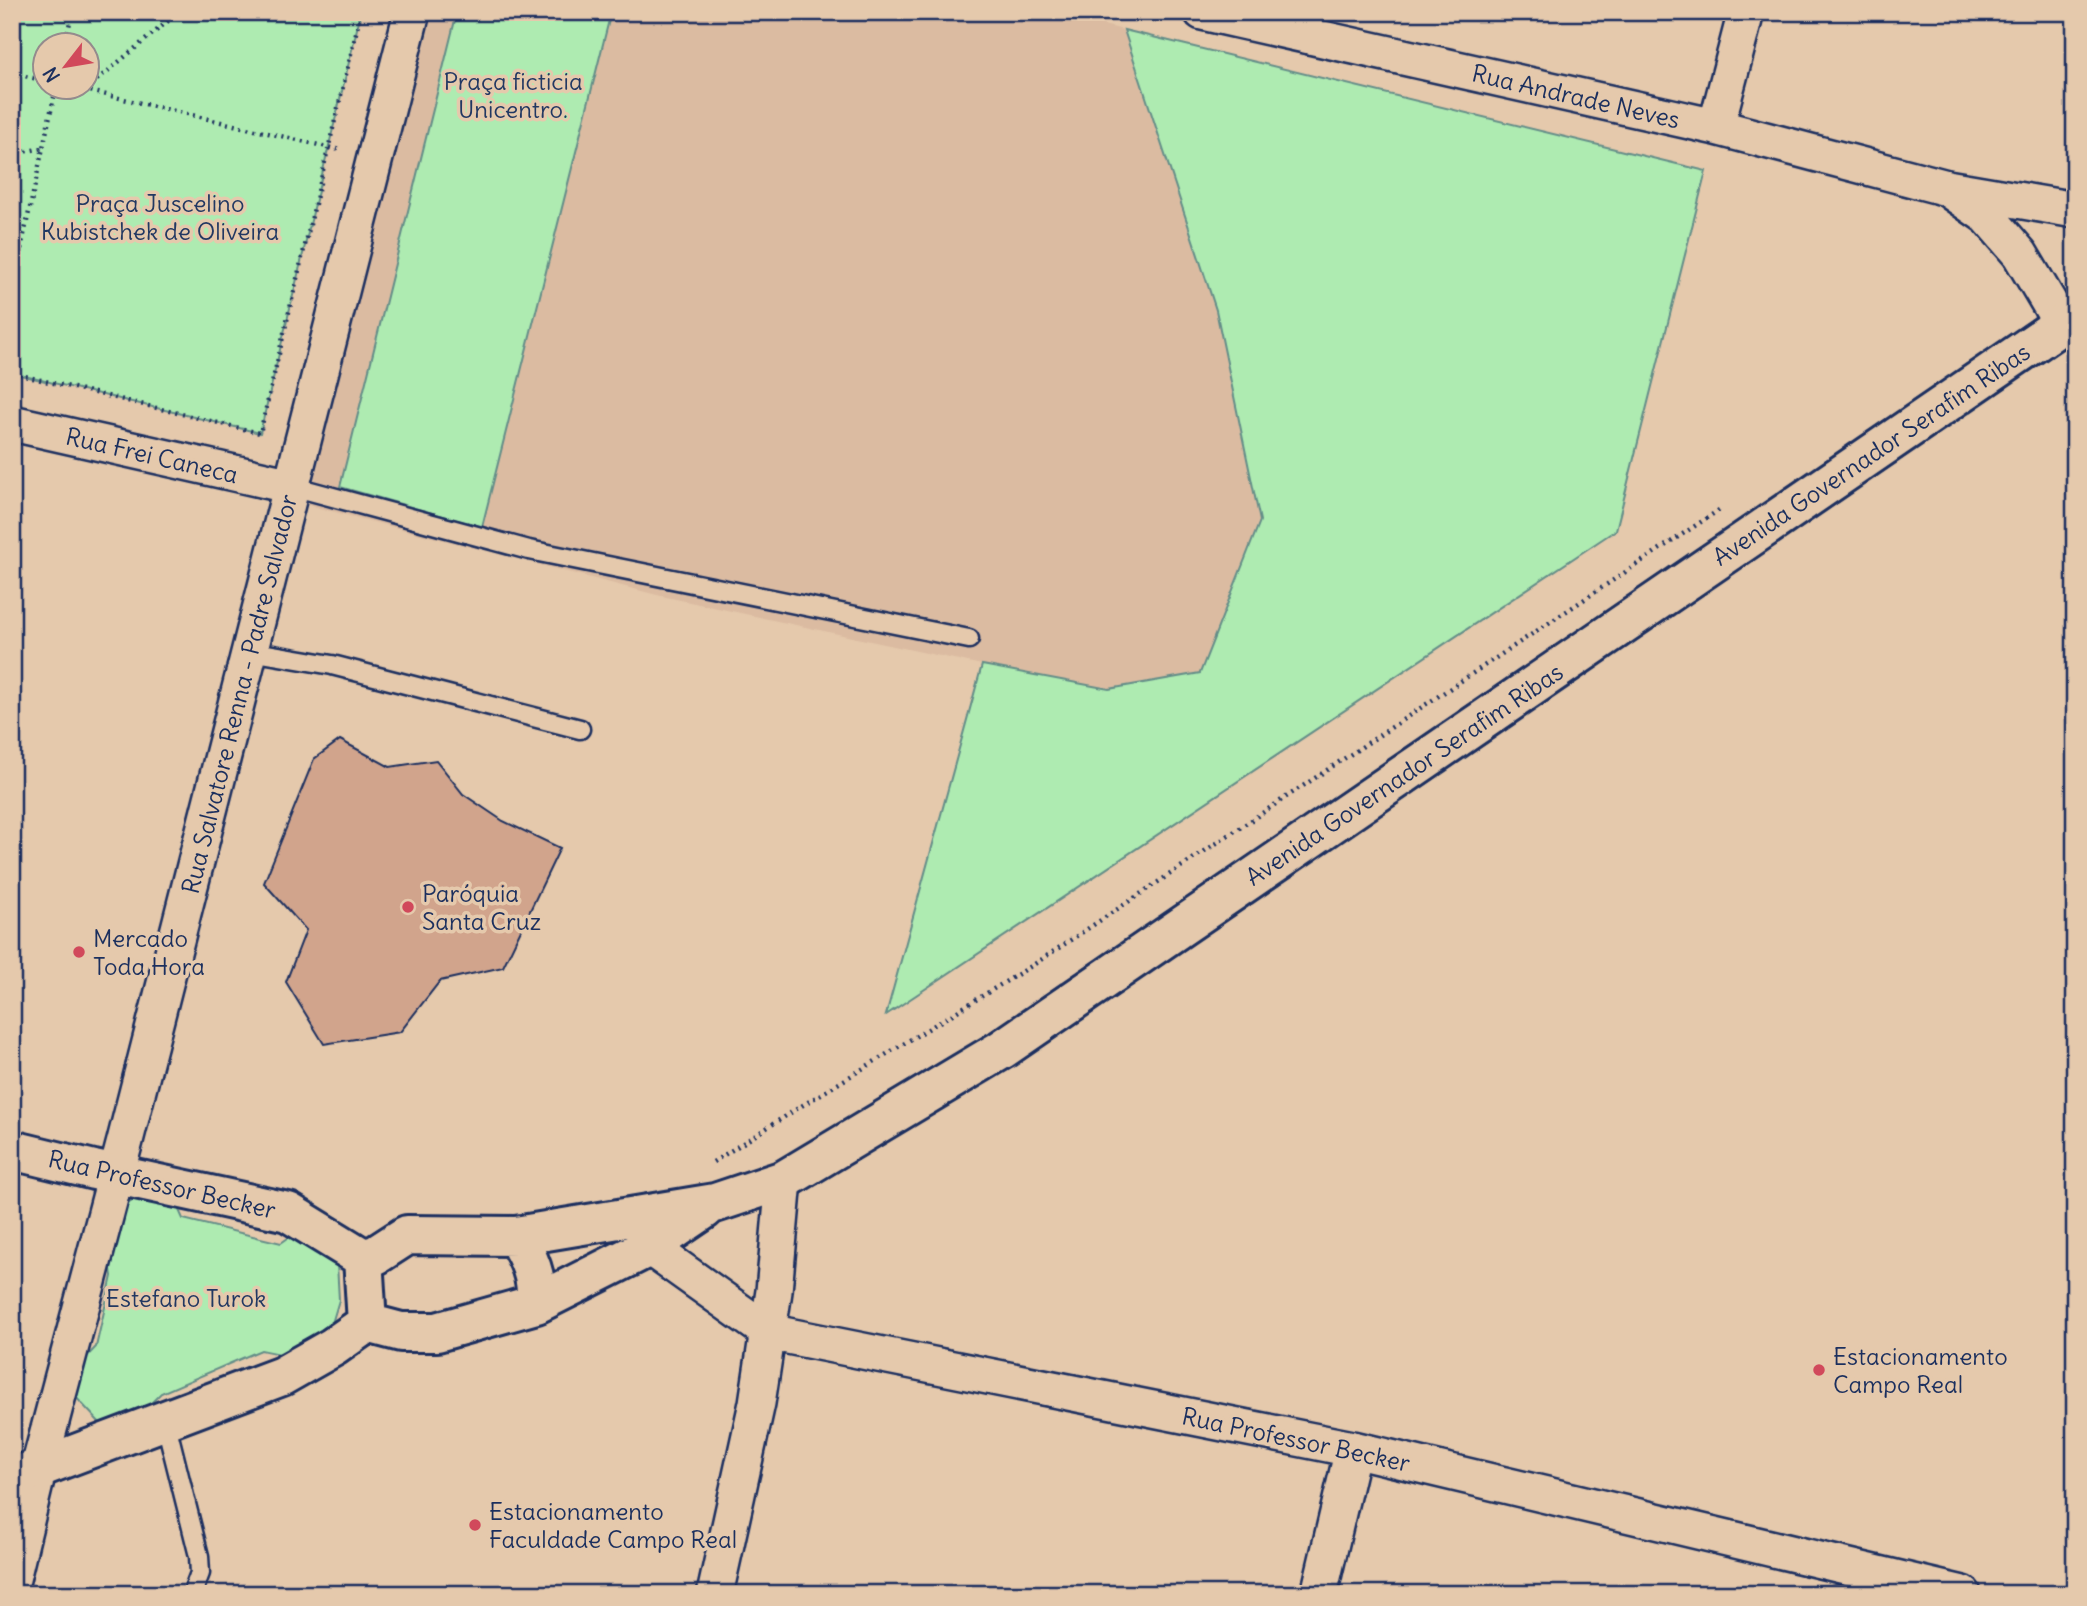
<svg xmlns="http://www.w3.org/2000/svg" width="2087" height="1606" viewBox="0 0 2087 1606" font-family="Delius,sans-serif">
<rect width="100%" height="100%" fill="#e5c9ac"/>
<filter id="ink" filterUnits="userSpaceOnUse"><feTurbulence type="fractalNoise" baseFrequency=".0143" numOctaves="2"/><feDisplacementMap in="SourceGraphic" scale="14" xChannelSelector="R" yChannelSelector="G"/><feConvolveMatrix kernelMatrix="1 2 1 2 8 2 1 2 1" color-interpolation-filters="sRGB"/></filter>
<g filter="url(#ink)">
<path fill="#dbbba1" d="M 422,12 L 1050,12 L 1124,30 L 1216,310 L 1261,521 L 1200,673 L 1109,689 L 982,665 L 657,595 L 308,505 Z"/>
<path fill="#aeebb1" stroke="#648d88" stroke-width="2" fill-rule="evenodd" d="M 12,12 L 361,12 L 260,433 L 12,373 ZM 46,46 L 88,46 L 88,88 L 46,88 Z
M 457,12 L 611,12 L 482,527 L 340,487 Z
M 1124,30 L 1706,171 L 1616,530 L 886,1015 L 982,665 L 1109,689 L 1200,673 L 1260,521 L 1216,310 Z
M 141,1196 L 175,1201 L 183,1219 L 281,1243 L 302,1228 L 337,1264 L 339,1300 L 328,1337 L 285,1355 L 261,1350 L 161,1393 L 143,1411 L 100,1423 L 72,1393 L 79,1365 L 96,1347 L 112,1276 L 108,1249 L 122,1205 Z"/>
<path fill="#d1a48c" stroke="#1b2f5e" stroke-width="2" d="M 340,740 L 390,767 L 436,760 L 463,794 L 503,821 L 560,848 L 503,967 L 440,981 L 400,1032 L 324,1044 L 286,982 L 306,930 L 264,883 L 314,759 Z"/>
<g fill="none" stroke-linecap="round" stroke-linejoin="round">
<defs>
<path id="service" d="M 292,486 L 529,550 L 969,639
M 250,651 L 332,665 L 580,729
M 165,1420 L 199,1556 L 200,1573 L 192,1594"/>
<path id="minor" d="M 1202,12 L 1716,127 L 1947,188 L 2075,210
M 1716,127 L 1746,12
M 1952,192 L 1988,217 L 2020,254 L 2061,323
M 12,423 L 292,486
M 649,1247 L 768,1332 L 1353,1449 L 1963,1594
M 12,1579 L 39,1467 L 125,1141 L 412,12
M 715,1594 L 757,1403 L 774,1291 L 784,1180
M 1319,1594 L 1353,1449"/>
<path id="secondary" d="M 12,1150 L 94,1170 L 288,1212 L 363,1258 L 376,1255 L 407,1235 L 516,1236 L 715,1203 L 784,1180 L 1001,1050 L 2075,315
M 516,1236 C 529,1258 538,1277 536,1304
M 363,1258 L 367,1323
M 367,1323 L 401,1332 L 437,1332 L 536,1304 L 649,1247 L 705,1209
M 12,1478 L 282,1376 L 333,1347 L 367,1323"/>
</defs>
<use href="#service" stroke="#1b2f5e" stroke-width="23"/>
<use href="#minor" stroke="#1b2f5e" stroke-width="40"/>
<use href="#secondary" stroke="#1b2f5e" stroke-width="44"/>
<path stroke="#1b2f5e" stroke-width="4.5" stroke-dasharray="2 5" stroke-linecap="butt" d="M 65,46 L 72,12
M 12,73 L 46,81
M 77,88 L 340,150
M 86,89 L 179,12
M 12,154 L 43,148
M 12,290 L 56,88
M 12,373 L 260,433 L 361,12
M 713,1162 L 803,1105 L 1033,965 L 1722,508"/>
<use href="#service" stroke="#e5c9ac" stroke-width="18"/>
<use href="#minor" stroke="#e5c9ac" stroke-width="35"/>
<use href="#secondary" stroke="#e5c9ac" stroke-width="38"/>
</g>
</g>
<g fill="#d1495b" stroke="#e5c9ac" stroke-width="2.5">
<circle cx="408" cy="907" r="7"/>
<circle cx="79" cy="952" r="7"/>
<circle cx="1819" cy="1370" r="7"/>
<circle cx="475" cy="1525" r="7"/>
</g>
<g text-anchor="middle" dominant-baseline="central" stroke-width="7" stroke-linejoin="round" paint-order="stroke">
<g font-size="24" fill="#223862" stroke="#e5c9ac">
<text x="513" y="81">Praça ficticia<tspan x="513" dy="28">Unicentro.</tspan></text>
<text x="160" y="203">Praça Juscelino<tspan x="160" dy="28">Kubistchek de Oliveira</tspan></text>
<text x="186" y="1298">Estefano Turok</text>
</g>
<g font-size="24" fill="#1b2f5e" stroke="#e5c9ac">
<text transform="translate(1576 96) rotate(13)">Rua Andrade Neves</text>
<text transform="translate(1871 454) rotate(-34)">Avenida Governador Serafim Ribas</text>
<text transform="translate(152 455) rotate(13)">Rua Frei Caneca</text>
<text transform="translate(239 694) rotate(-76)">Rua Salvatore Renna - Padre Salvador</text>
<text transform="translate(1404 774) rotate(-34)">Avenida Governador Serafim Ribas</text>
<text transform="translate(162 1184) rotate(13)">Rua Professor Becker</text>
<text transform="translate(1296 1439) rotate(12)">Rua Professor Becker</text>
</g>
<g font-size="24" fill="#1b2f5e" stroke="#e5c9ac" text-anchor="start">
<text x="422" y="893">Paróquia<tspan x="422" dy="28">Santa Cruz</tspan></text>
<text x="93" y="938">Mercado<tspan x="93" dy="28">Toda Hora</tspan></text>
<text x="1833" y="1356">Estacionamento<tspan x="1833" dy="28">Campo Real</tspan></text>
<text x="489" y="1511">Estacionamento<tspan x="489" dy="28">Faculdade Campo Real</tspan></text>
</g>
</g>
<rect width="2087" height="1606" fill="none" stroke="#e5c9ac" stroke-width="42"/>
<rect x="21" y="21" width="2045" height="1564" fill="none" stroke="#1b2f5e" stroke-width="2.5" filter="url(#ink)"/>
<g transform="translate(66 66) rotate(239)"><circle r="33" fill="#e5c9ac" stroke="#948b8d" stroke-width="2"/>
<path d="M0-5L12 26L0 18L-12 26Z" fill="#d1495b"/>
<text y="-10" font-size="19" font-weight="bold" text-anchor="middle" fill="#1b2f5e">N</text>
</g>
</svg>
